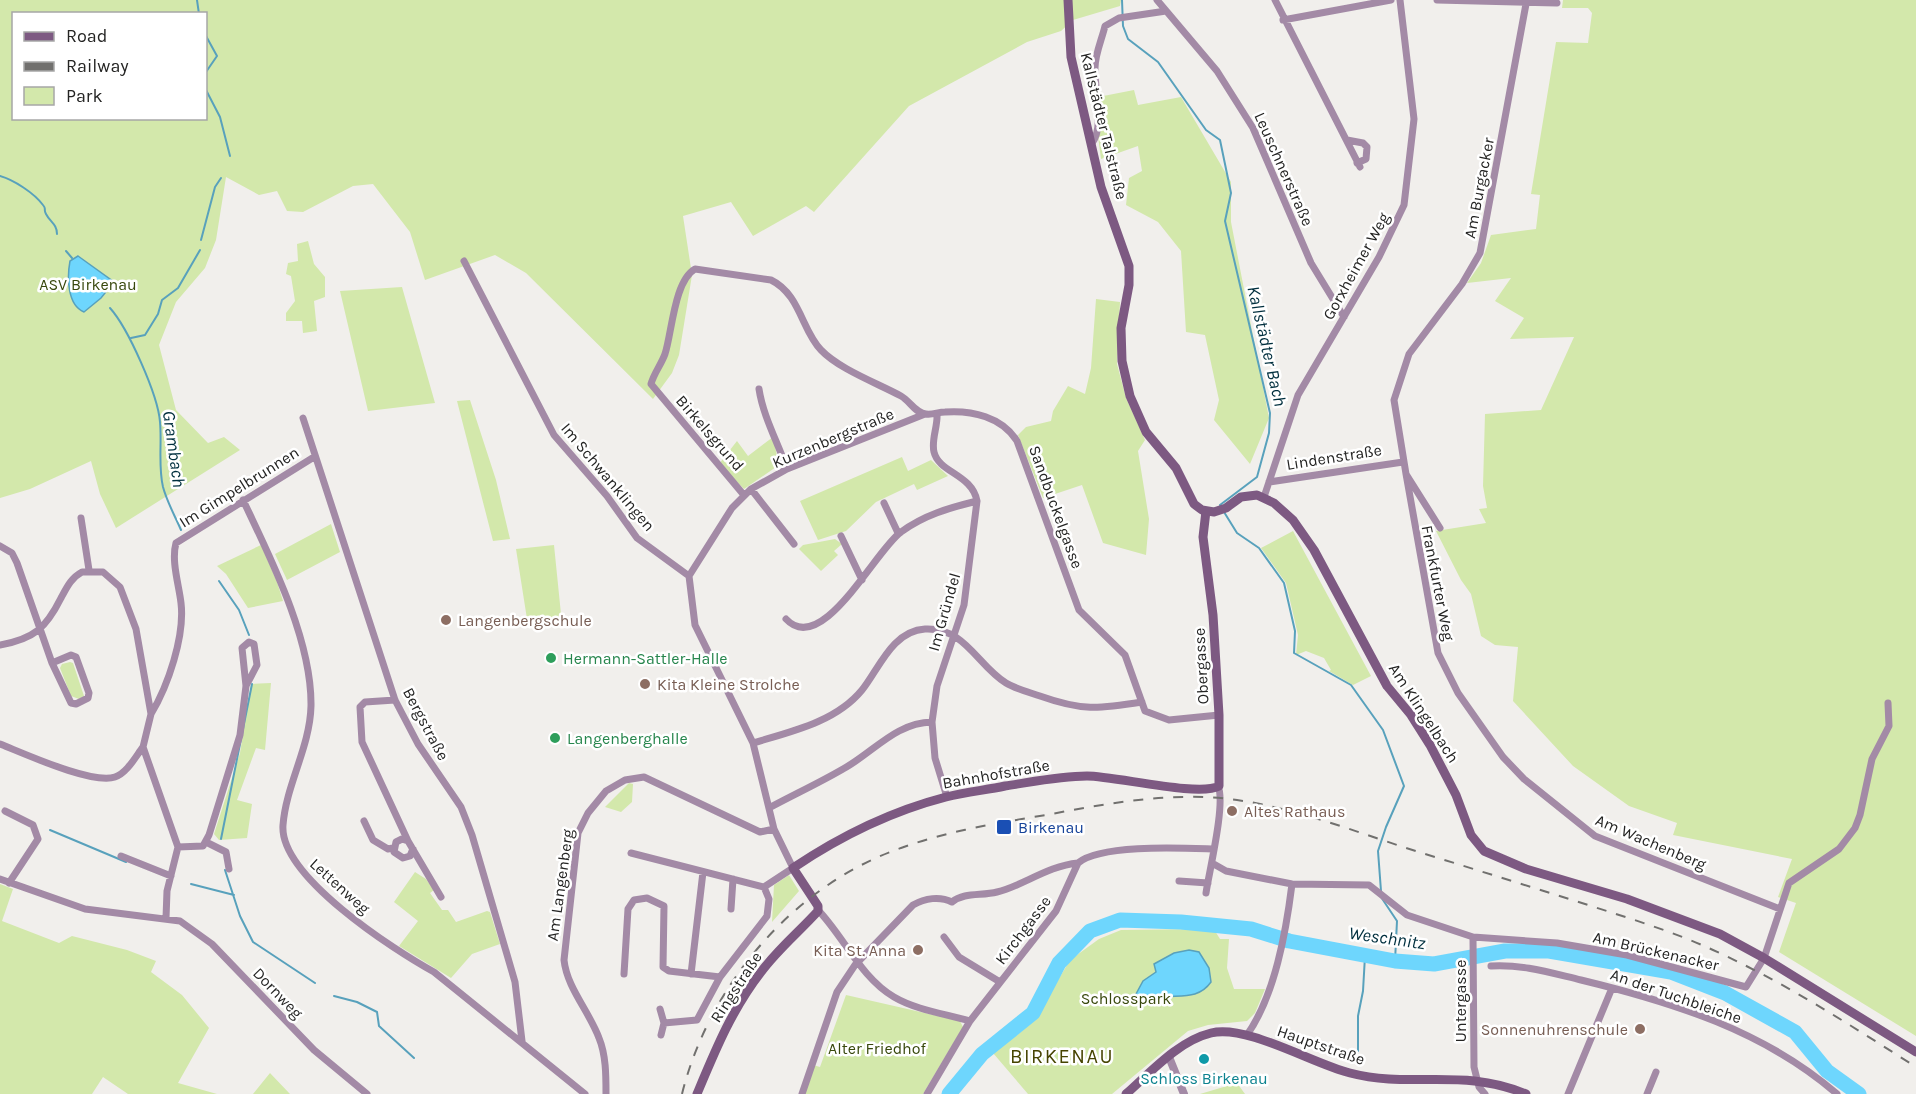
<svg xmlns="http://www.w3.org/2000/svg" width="1916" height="1094" viewBox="0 0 1916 1094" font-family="Karla,sans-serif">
<rect width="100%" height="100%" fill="#f1efec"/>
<path fill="#d3e8ab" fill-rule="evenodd" d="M 0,0 L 1121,0 L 1120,6 L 1073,20 L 1061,31 L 1027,42 L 909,106 L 814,212 L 806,206 L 753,236 L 731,202 L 683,216 L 692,275 L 679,355 L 672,373 L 653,399 L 526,273 L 495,255 L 425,280 L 410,232 L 373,184 L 353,186 L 303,212 L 287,211 L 277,191 L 259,195 L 226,177 L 216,240 L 205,268 L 176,302 L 159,345 L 176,410 L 208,443 L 224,437 L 240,450 L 116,528 L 100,494 L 91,461 L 30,489 L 0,498 ZM 14,14 L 206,14 L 206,118 L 14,118 Z
M 1563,0 L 1916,0 L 1916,1036 L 1779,952 L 1796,903 L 1778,897 L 1792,859 L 1673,835 L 1677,823 L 1629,806 L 1573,766 L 1513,701 L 1518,647 L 1495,645 L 1481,636 L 1471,594 L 1461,580 L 1436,531 L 1486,523 L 1479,509 L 1487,508 L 1483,486 L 1485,414 L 1541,410 L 1574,337 L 1510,339 L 1524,318 L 1495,301 L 1511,278 L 1467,283 L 1481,263 L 1491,235 L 1536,229 L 1540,195 L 1531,194 L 1556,42 L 1588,43 L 1592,13 L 1588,8 L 1562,8 Z
M 1134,90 L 1138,105 L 1181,97 L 1231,182 L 1231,222 L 1269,418 L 1250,464 L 1214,420 L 1219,400 L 1205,335 L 1186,332 L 1181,251 L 1158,222 L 1126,205 L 1129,178 L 1142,171 L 1138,146 L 1101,159 L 1093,98 Z
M 308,241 L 314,264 L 325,277 L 325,297 L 314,301 L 317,331 L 303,333 L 302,321 L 286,321 L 286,313 L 295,301 L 291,276 L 286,274 L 288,263 L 298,261 L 297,244 Z
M 402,287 L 435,403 L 368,411 L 340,291 Z
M 1096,299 L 1120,302 L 1117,364 L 1126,398 L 1145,440 L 1138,451 L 1149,519 L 1146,555 L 1103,543 L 1082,485 L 1043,498 L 1018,435 L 1026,427 L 1051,421 L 1053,411 L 1068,386 L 1085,394 L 1091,368 Z
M 470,400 L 496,480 L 510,539 L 493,541 L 457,401 Z
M 773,437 L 779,465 L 744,489 L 719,464 L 737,441 L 748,456 Z
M 902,457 L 908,471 L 931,460 L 948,476 L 917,490 L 914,484 L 876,502 L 846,531 L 818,540 L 800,501 Z
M 331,524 L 340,552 L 287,580 L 275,554 Z
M 1293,531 L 1371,676 L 1353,685 L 1329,671 L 1331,670 L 1324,658 L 1306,651 L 1296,655 L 1298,635 L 1286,583 L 1261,548 Z
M 835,539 L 842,544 L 834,551 L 838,555 L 821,571 L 799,549 L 803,545 Z
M 261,545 L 277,582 L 283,601 L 248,608 L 226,574 L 217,566 Z
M 554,545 L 562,624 L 527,619 L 516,549 Z
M 70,662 L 73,663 L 84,696 L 79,699 L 71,696 L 60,668 L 62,664 Z
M 271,683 L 265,750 L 256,748 L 237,800 L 252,804 L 247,838 L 219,840 L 214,834 L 240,753 L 251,684 Z
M 629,783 L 633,784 L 632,802 L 621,812 L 605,807 Z
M 415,872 L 426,879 L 434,890 L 430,893 L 442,910 L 448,910 L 456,922 L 487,911 L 490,912 L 500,944 L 472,954 L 451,978 L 399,946 L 418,921 L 394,902 Z
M 789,875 L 799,891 L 772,922 L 774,885 Z
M 0,884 L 13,889 L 2,921 L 59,943 L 72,936 L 127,950 L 156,961 L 151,972 L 182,995 L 209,1028 L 178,1083 L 217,1094 L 128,1094 L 103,1077 L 92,1094 L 0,1094 Z
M 1205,929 L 1215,931 L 1220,939 L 1229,939 L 1227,968 L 1234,989 L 1265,989 L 1255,1013 L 1247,1021 L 1208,1025 L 1188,1031 L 1112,1094 L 1028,1094 L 993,1053 L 1022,1031 L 1036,1017 L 1070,960 L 1099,939 L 1121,930 Z
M 846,995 L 960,1021 L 963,1027 L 923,1094 L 804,1094 L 813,1065 L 820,1067 Z
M 270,1073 L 290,1094 L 253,1094 Z
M 1237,1083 L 1245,1094 L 1200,1094 Z"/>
<path fill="#6ed6fd" stroke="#58a1bc" stroke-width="1.5" d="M 78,256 L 114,282 L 101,298 L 84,312 C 67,305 67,277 70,261 Z
M 1189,950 L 1199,952 L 1209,968 L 1211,982 C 1199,999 1182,995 1163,997 C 1156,997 1148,1001 1140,1004 L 1136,994 L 1143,981 L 1156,972 L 1154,964 L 1174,953 Z"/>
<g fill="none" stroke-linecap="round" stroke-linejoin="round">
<path stroke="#58a1bc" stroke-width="2" d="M 197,0 L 199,14
M 1122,0 L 1123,26 L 1128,39 L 1158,62 L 1206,130 L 1220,140 L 1231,193 L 1225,221 L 1270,413 L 1269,433 L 1257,477 L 1220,505 L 1221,507
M 206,36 L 217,56 L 206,72
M 206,90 L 220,117 L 230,156
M 0,176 C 14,180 34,193 43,205 C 47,210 43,208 46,214 C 50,222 57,224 57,234
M 201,240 L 215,187 L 221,178
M 66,251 L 72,258
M 110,308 C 128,328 158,395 160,422 C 162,443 158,466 163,487 C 167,502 175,516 181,530
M 131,338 L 145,335 L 158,314 L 162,300 L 178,288 L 200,250
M 1224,512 L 1237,533 L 1259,548 L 1284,583 L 1295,631 L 1294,653 L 1351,685 L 1383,730 L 1404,786 L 1386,827 L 1378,851 L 1381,891
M 219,581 L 239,610 L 249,635
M 50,830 L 126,862
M 221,839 L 252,684
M 225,870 L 240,916 L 253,942 L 315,983
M 191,884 L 234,895
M 1381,897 L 1397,921 L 1395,961
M 334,996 L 357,1002 L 377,1012 L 379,1026 L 414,1058
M 1358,1051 L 1358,1016 L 1363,991 L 1365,956"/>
<path stroke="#6ed6fd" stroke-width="15" d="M 949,1094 L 982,1054 L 1033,1013 L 1059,963 L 1090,931 L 1120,920 L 1181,922 L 1251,929 L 1289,941 L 1395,961 L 1434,964 L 1505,951 L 1549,951 L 1671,972 L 1725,993 L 1795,1032 L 1827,1071 L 1859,1094"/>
<path stroke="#a38aa6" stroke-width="7" d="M 1157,0 L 1217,71 L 1253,128 L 1311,263 L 1344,317
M 1275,0 L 1360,167
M 1437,0 L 1557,3
M 1283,20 L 1391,0
M 1347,140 L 1363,143 L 1367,147 L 1366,159 L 1357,163
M 1092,143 C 1105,127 1094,88 1095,68 C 1095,54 1102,39 1105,26 L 1119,18 L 1166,11
M 464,261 L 554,435 L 607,496 L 637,538 L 689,576 L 695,625 L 753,743 L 774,829 L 793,868 L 764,887 L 631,853
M 759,389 C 763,416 778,443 787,469
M 937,414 C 938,426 931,440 934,452 C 939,473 972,474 977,501 L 964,605 L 937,686 L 932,722 L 935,758 L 947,797
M 303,418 L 395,700 L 418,744 L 461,807 L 472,835 L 515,982 L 522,1041
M 1406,474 L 1438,653 L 1458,693 L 1503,757 L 1524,779 L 1595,836 L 1780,909
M 1269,482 L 1403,462
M 751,489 L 794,544
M 743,494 L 651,384 C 654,373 661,365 665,354 C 672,333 674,281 695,269 L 771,280 C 800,294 802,331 821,350 C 839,369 877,383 901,396 C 910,401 915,413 926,414 C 933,415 938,412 945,412 C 972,410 1002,417 1017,441 L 1079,610 L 1125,655 L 1145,711 L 1169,720 L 1219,715
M 1264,497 L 1298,395 L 1379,257 L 1404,205 L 1414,119 L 1400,0
M 243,500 C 271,559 312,640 311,706 C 310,747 286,785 283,825 C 279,876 394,950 434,972 L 585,1094
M 884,503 L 898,533
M 81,518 L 89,570
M 1440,528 L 1406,474 L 1394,400 L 1409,354 L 1462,284 L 1480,253 L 1526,4
M 841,536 L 862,580
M 0,546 L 12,553 L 17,563 L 52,663 L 71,703 L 76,704 L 88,698 L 89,693 L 76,657 L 71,655 L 52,663
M 689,576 L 732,508 L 751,489 L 787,469 L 925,414
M 786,619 C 822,658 876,549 901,532 C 924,515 949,508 977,501
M 0,645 C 34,639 46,628 61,598 C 67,587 71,578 82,572 L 103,572 L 120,587 L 136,629 L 151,714 L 143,747 L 178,847 L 167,891 L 166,918
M 395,700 L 365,702 L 360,707 L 362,742 L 408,841 L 441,897
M 151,714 C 168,686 185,636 181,603 C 179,585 171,561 176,543 L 314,457
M 753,743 C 790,732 836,722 862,690 C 879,669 892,631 925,629 C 965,627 977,665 1006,683 C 1016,689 1028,692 1040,696 C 1082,711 1098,709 1142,702
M 0,744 C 23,753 93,785 115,777 C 127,773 136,756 143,747
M 769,808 C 793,795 819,783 843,769 C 874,752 895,723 932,722
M 5,811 L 33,825 L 38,839 L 9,883
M 364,821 L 373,840 L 388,849 L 393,848
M 408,841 L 402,839 L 396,842 L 394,852 L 403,858 L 410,856 L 413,849
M 206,842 L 226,852 L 229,869
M 178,847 L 203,846 L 209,835 L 240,735 L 246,686 L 242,648 L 249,642 L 254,644 L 257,665 L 246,686
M 121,856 L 171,876
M 1212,863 L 1226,871 L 1292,884 L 1369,885 L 1407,915 L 1473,937 L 1557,943 L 1627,955 L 1746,987 L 1764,958 L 1789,883 L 1839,849 L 1855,828 L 1860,815 L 1872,759 L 1889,726 L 1888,703
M 0,879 L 85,909 L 180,921 L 212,944 L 314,1050 L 367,1094
M 1179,881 L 1208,883
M 1206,893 C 1209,872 1226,803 1218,786
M 731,909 L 733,879
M 818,910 C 844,937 861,978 894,997 C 916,1010 946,1014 970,1021
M 944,937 L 959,957 L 1000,982
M 1473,937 L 1474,1067 L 1479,1087 L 1485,1094
M 1491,966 C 1522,964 1551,973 1581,980 C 1672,1002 1765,1031 1837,1094
M 624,974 L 628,909 L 634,900 L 647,898 L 664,906 L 663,967 L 669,971 L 720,977 L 767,916 L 769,899 L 764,887
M 691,974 L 703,872
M 660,1009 L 664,1023
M 661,1035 L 664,1023 L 697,1020 L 720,977
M 1247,1035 C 1275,995 1286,932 1292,884
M 606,1094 C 606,1075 606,1055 599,1038 C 589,1011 567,988 564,960 L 578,833 L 588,813 L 606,791 L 625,780 L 644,777 L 760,832 L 774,829
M 802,1094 L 837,992 L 855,965 L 913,905 C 925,898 940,896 952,902 C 964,892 981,896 997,892 C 1023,886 1047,866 1078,863
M 927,1094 L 970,1021 L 1056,911 L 1078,863 C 1100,844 1182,848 1212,849
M 1568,1094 L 1612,988
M 1647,1094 L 1656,1072"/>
<path stroke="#a38aa6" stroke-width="8" d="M 1169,1057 L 1184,1094"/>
<path stroke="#7d5982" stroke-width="9" d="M 1068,0 L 1071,57 L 1101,187 L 1129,266 L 1129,285 L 1121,328 L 1122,361 L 1130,396 L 1146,432 L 1176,468 L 1194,504 L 1202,510 L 1214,512 L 1226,508 L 1241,497 L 1257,495 L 1274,503 L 1293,520 L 1314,550 L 1387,686 L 1411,715 L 1430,745 L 1456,795 L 1471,835 L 1484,851 L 1526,869 L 1627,899 L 1720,934 L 1764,958 L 1916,1052
M 697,1094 C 715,1051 732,1009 761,972 C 778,949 799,932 818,911 L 818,906 L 793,868 C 839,837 892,811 946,797 C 966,792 986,790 1005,786 C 1032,782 1060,776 1087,776 C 1115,776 1199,797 1219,786 L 1219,715 L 1213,615 L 1203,537 L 1206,511
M 1126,1094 C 1150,1073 1178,1041 1211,1033 C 1247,1024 1313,1064 1350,1073 C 1411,1089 1462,1067 1526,1094"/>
<path stroke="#71706e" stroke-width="2" stroke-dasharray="10 10" stroke-linecap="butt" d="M 682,1094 C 709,985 794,885 901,848 C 948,831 997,823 1046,815 C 1109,803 1173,791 1237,800 C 1300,809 1361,834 1422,853 C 1477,870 1531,887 1585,904 C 1628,918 1672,931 1713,950 C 1784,982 1850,1025 1916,1067"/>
</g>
<g fill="#8d6e63" stroke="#fff" stroke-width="2">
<circle cx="446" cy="620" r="6"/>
<circle cx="645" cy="684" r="6"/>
<circle cx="1232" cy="811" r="6"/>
<circle cx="918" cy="950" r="6"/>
<circle cx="1640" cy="1029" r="6"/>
</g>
<g fill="#2e9e5b" stroke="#fff" stroke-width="2">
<circle cx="551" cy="658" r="6"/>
<circle cx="555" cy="738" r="6"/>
</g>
<rect fill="#1a4fb4" stroke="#fff" stroke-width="2" x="996" y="819" width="16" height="16" rx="3"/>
<circle fill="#0f9aa8" stroke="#fff" stroke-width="2" cx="1204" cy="1059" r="6"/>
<g text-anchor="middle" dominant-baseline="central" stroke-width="5" stroke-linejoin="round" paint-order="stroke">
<g font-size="16" fill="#242423" stroke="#fff">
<text transform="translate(1104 126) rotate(76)">Kallstädter Talstraße</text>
<text transform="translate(1284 169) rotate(66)">Leuschnerstraße</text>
<text transform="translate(1479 188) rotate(-79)">Am Burgacker</text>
<text transform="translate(1356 266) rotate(-61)">Gorxheimer Weg</text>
<text transform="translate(710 433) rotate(49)">Birkelsgrund</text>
<text transform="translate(833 438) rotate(-23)">Kurzenbergstraße</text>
<text transform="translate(1334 457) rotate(-9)">Lindenstraße</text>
<text transform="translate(608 477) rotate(50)">Im Schwanklingen</text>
<text transform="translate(239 487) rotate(-32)">Im Gimpelbrunnen</text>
<text transform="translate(1056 507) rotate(70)">Sandbuckelgasse</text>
<text transform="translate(1438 583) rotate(79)">Frankfurter Weg</text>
<text transform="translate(944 612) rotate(-74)">Im Gründel</text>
<text transform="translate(1201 666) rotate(-93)">Obergasse</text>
<text transform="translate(1424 713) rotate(57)">Am Klingelbach</text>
<text transform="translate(426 724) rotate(62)">Bergstraße</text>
<text transform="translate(996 774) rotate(-10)">Bahnhofstraße</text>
<text transform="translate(1651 842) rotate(23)">Am Wachenberg</text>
<text transform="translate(560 885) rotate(-82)">Am Langenberg</text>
<text transform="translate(340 886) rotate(42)">Lettenweg</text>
<text transform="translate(1023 930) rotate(-53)">Kirchgasse</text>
<text transform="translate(1656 951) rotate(13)">Am Brückenacker</text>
<text transform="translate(736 987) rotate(-57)">Ringstraße</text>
<text transform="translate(278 993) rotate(46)">Dornweg</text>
<text transform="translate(1676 996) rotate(19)">An der Tuchbleiche</text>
<text transform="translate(1460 1001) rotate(-90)">Untergasse</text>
<text transform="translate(1321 1045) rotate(19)">Hauptstraße</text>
</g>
<g font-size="16" fill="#38480c" stroke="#fff">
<text x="88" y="284">ASV Birkenau</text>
<text x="1126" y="998">Schlosspark</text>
<text x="877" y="1048">Alter Friedhof</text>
</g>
<g font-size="16" fill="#785e54" stroke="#fff" text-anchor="start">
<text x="458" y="620">Langenbergschule</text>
<text x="657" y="684">Kita Kleine Strolche</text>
<text x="1244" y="811">Altes Rathaus</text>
<text x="906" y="950" text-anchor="end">Kita St. Anna</text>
<text x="1628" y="1029" text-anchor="end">Sonnenuhrenschule</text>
</g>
<g font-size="16" fill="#27864d" stroke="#fff" text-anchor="start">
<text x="563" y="658">Hermann-Sattler-Halle</text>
<text x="567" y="738">Langenberghalle</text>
</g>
<g font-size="16" fill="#164399" stroke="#fff" text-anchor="start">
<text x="1018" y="827">Birkenau</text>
</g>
<g font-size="16" fill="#0d838f" stroke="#fff">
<text x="1204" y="1078">Schloss Birkenau</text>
</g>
<g font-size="18" font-style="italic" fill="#002f3e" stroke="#fff">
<text transform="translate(1267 346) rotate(77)">Kallstädter Bach</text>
<text transform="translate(174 449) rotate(82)">Grambach</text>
<text transform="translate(1387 938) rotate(8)">Weschnitz</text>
</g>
<g font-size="20" letter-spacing="1.5" fill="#464401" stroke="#fff">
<text x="1062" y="1056">BIRKENAU</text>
</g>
</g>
<rect x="12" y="12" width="195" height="108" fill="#ffffff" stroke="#a7a7a7" stroke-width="1.5"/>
<rect x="24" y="32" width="30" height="9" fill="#7d5982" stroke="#a7a7a7" stroke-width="1.5"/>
<text x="66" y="42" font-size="18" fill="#242423">Road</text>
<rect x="24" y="62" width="30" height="9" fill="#71706e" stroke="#a7a7a7" stroke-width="1.5"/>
<text x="66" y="72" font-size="18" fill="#242423">Railway</text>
<rect x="24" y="87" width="30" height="18" fill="#d3e8ab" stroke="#a7a7a7" stroke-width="1.5"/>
<text x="66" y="102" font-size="18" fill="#242423">Park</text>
</svg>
